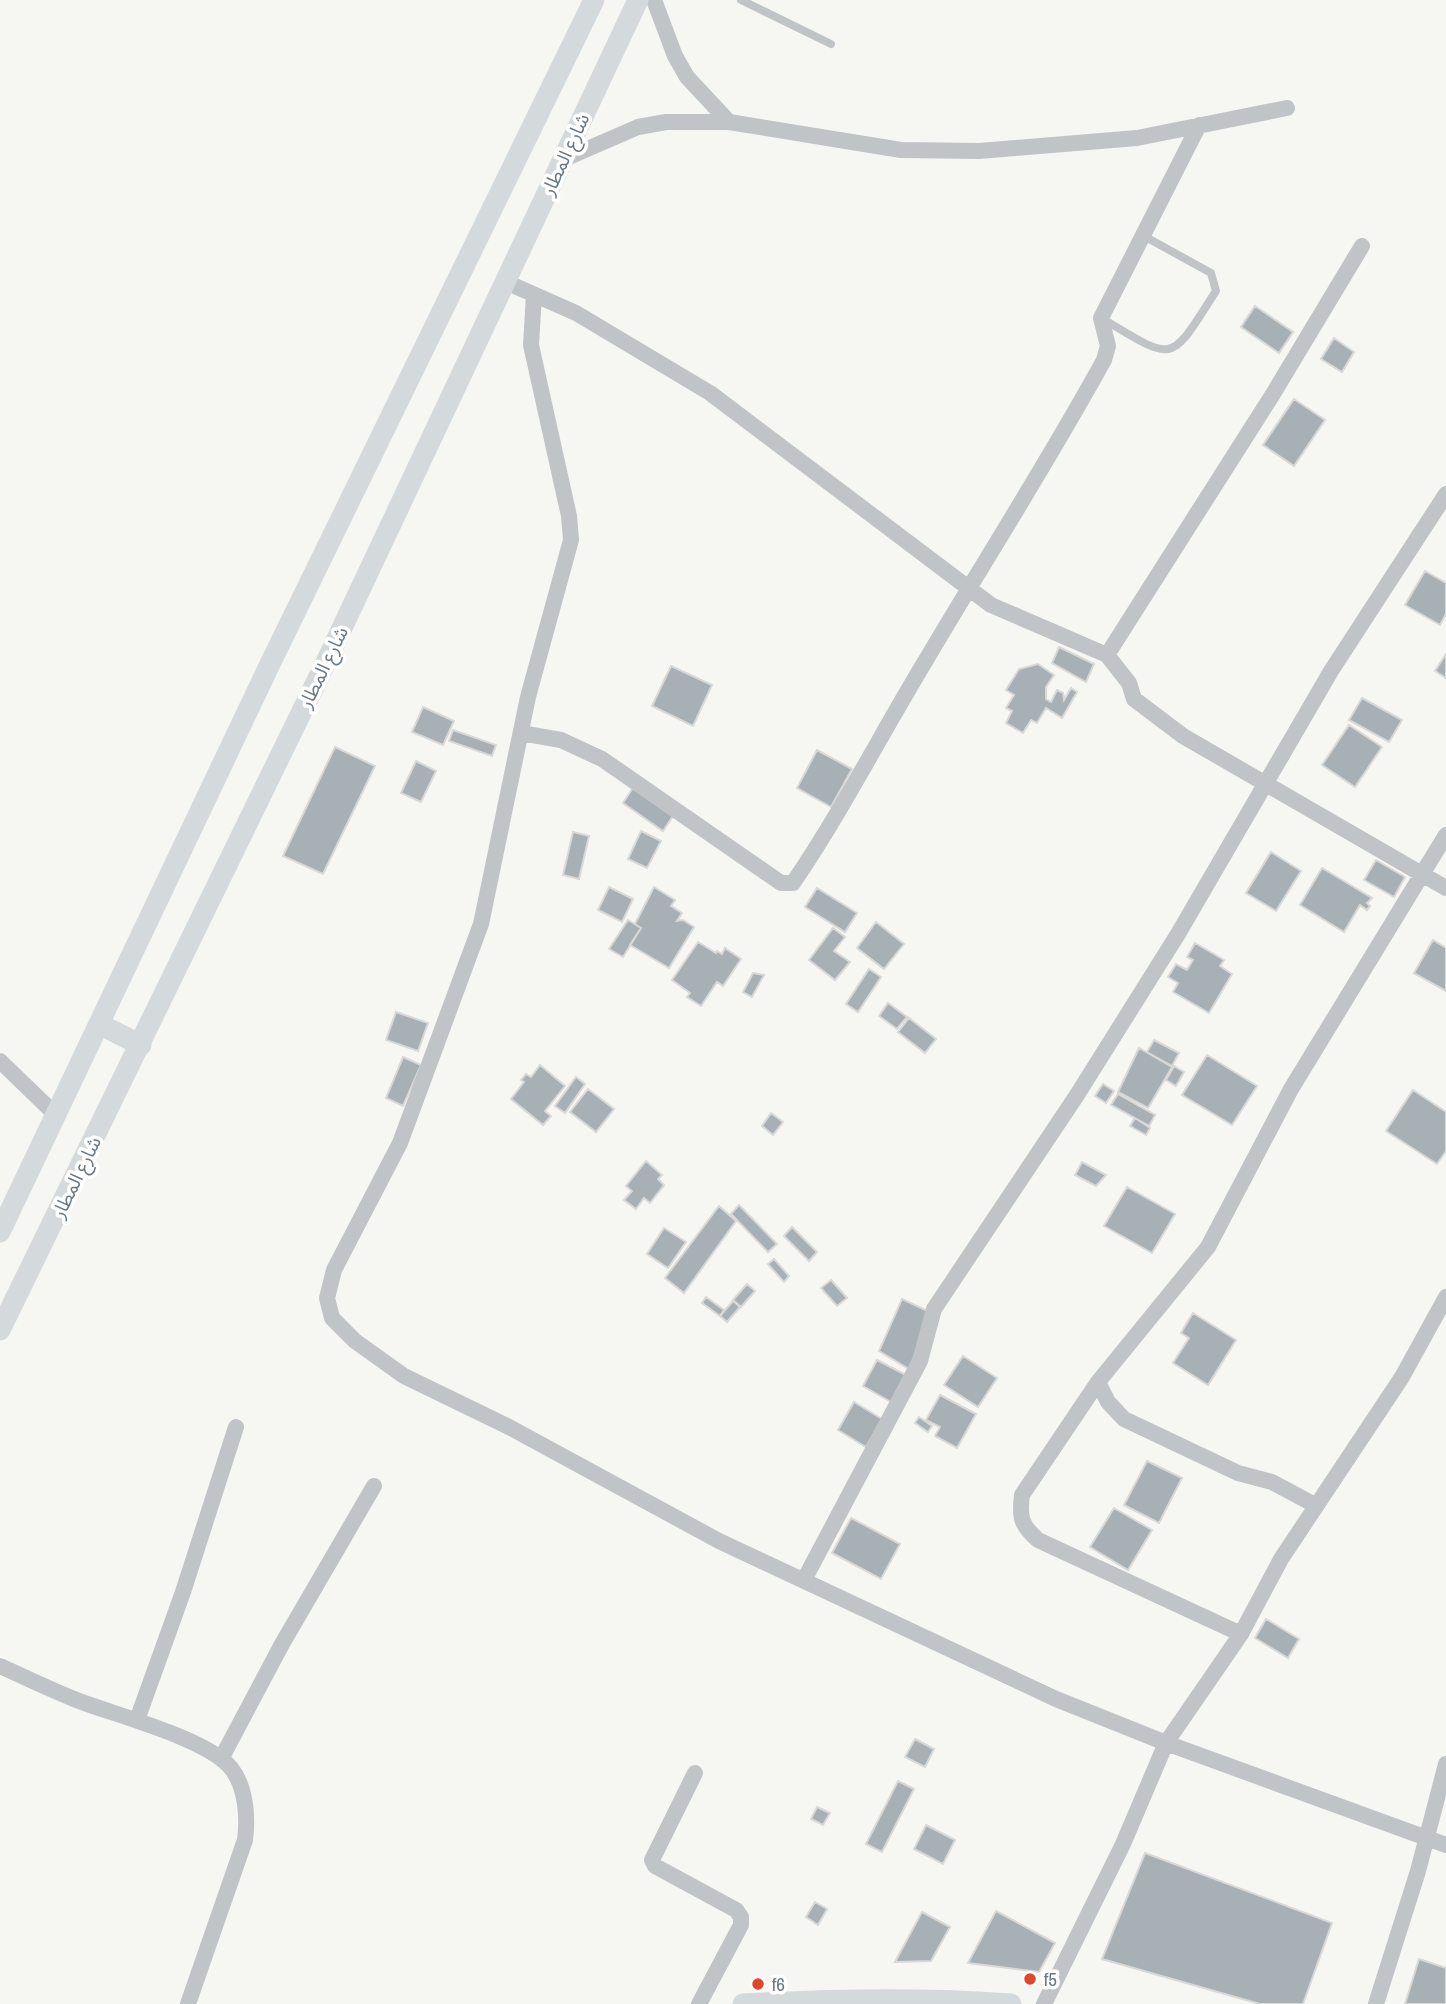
<svg xmlns="http://www.w3.org/2000/svg" width="1446" height="2004" viewBox="0 0 1446 2004" font-family="'Archivo Narrow','Noto Sans Arabic',sans-serif">
<rect width="100%" height="100%" fill="#f6f6f3"/>
<path fill="#a6b0b5" stroke="#d8d8d6" stroke-width="2" d="M 1255,306 L 1293,332 L 1279,353 L 1241,327 Z
M 1334,338 L 1354,352 L 1342,372 L 1321,359 Z
M 1294,399 L 1325,420 L 1294,466 L 1263,445 Z
M 1425,571 L 1446,583 L 1446,614 L 1440,625 L 1405,605 Z
M 1059,647 L 1094,664 L 1086,682 L 1052,663 Z
M 1446,654 L 1446,678 L 1435,671 Z
M 1038,664 L 1054,675 L 1046,687 L 1046,699 L 1051,702 L 1057,690 L 1063,693 L 1064,700 L 1071,688 L 1077,692 L 1062,718 L 1046,708 L 1037,723 L 1031,720 L 1023,733 L 1006,723 L 1012,711 L 1006,708 L 1014,695 L 1006,690 L 1019,669 Z
M 671,666 L 712,685 L 693,726 L 652,706 Z
M 1362,698 L 1402,720 L 1389,742 L 1349,720 Z
M 423,707 L 454,721 L 443,745 L 412,732 Z
M 1349,725 L 1382,747 L 1355,787 L 1322,765 Z
M 453,730 L 496,745 L 492,756 L 449,741 Z
M 335,747 L 375,766 L 323,874 L 283,856 Z
M 817,750 L 852,769 L 831,807 L 797,788 Z
M 416,761 L 436,771 L 421,802 L 401,793 Z
M 633,788 L 673,816 L 663,831 L 623,803 Z
M 641,831 L 661,841 L 647,868 L 628,859 Z
M 573,832 L 589,836 L 579,879 L 563,875 Z
M 1271,852 L 1301,871 L 1276,911 L 1246,893 Z
M 1376,860 L 1405,877 L 1394,897 L 1364,880 Z
M 1322,868 L 1372,898 L 1367,903 L 1370,906 L 1367,910 L 1360,905 L 1344,932 L 1300,905 Z
M 609,887 L 633,899 L 622,922 L 598,910 Z
M 654,887 L 675,900 L 671,906 L 682,913 L 677,921 L 683,920 L 694,927 L 669,968 L 630,945 L 641,928 L 635,924 Z
M 817,888 L 857,913 L 845,932 L 805,907 Z
M 628,920 L 641,928 L 623,957 L 609,949 Z
M 876,922 L 904,944 L 884,969 L 857,948 Z
M 833,928 L 845,937 L 834,951 L 850,962 L 835,980 L 809,960 Z
M 1433,940 L 1446,948 L 1446,991 L 1414,973 Z
M 698,942 L 716,953 L 717,951 L 722,954 L 725,948 L 741,959 L 723,986 L 717,982 L 701,1006 L 687,997 L 690,993 L 672,980 Z
M 1195,943 L 1224,960 L 1220,966 L 1232,974 L 1209,1013 L 1173,992 L 1178,983 L 1168,977 L 1176,964 L 1187,970 L 1193,960 L 1187,957 Z
M 869,969 L 881,977 L 858,1012 L 846,1004 Z
M 753,973 L 764,975 L 752,997 L 743,992 Z
M 888,1003 L 907,1017 L 897,1029 L 879,1016 Z
M 396,1012 L 428,1023 L 418,1051 L 386,1040 Z
M 909,1018 L 936,1039 L 925,1053 L 898,1032 Z
M 1154,1040 L 1179,1053 L 1172,1066 L 1147,1052 Z
M 1139,1048 L 1172,1067 L 1148,1108 L 1118,1092 Z
M 1207,1055 L 1257,1086 L 1232,1125 L 1182,1095 Z
M 403,1057 L 421,1065 L 403,1106 L 386,1098 Z
M 540,1065 L 565,1086 L 545,1111 L 551,1116 L 543,1125 L 511,1099 L 524,1082 L 521,1080 L 526,1074 L 531,1077 Z
M 1174,1066 L 1184,1072 L 1176,1086 L 1166,1080 Z
M 576,1077 L 585,1084 L 565,1113 L 555,1106 Z
M 1103,1084 L 1114,1091 L 1106,1103 L 1095,1096 Z
M 588,1089 L 614,1109 L 596,1132 L 570,1112 Z
M 1413,1090 L 1446,1112 L 1446,1151 L 1437,1164 L 1386,1131 Z
M 1118,1094 L 1155,1115 L 1149,1126 L 1111,1105 Z
M 771,1113 L 783,1122 L 773,1135 L 762,1126 Z
M 1135,1118 L 1150,1128 L 1146,1135 L 1130,1126 Z
M 646,1161 L 662,1175 L 658,1179 L 664,1185 L 650,1203 L 644,1198 L 636,1209 L 624,1200 L 632,1191 L 626,1186 Z
M 1082,1162 L 1106,1175 L 1096,1186 L 1075,1175 Z
M 1127,1187 L 1175,1214 L 1152,1253 L 1104,1226 Z
M 739,1205 L 777,1244 L 768,1252 L 731,1214 Z
M 719,1206 L 736,1221 L 684,1293 L 665,1278 Z
M 792,1227 L 817,1252 L 809,1261 L 784,1236 Z
M 664,1228 L 686,1242 L 668,1268 L 647,1254 Z
M 774,1259 L 789,1276 L 784,1282 L 768,1264 Z
M 831,1280 L 847,1298 L 837,1306 L 821,1288 Z
M 747,1284 L 755,1291 L 741,1307 L 733,1300 Z
M 706,1297 L 724,1310 L 720,1316 L 702,1303 Z
M 902,1299 L 932,1313 L 909,1369 L 879,1351 Z
M 733,1301 L 740,1307 L 727,1322 L 720,1316 Z
M 1193,1313 L 1236,1340 L 1208,1385 L 1173,1363 L 1189,1338 L 1181,1333 Z
M 963,1356 L 997,1378 L 978,1407 L 944,1385 Z
M 877,1360 L 906,1375 L 891,1402 L 863,1386 Z
M 940,1395 L 976,1414 L 957,1448 L 935,1436 L 940,1427 L 926,1420 Z
M 854,1402 L 882,1419 L 866,1447 L 838,1430 Z
M 919,1417 L 932,1426 L 928,1432 L 915,1423 Z
M 1147,1461 L 1182,1478 L 1159,1523 L 1124,1505 Z
M 1114,1508 L 1152,1530 L 1128,1570 L 1090,1547 Z
M 851,1518 L 900,1544 L 881,1579 L 832,1553 Z
M 1266,1619 L 1299,1639 L 1288,1658 L 1255,1638 Z
M 915,1739 L 934,1749 L 925,1767 L 905,1757 Z
M 898,1781 L 914,1789 L 882,1852 L 866,1844 Z
M 817,1807 L 830,1813 L 823,1825 L 811,1819 Z
M 926,1825 L 955,1840 L 943,1864 L 914,1849 Z
M 1145,1853 L 1332,1923 L 1303,2004 L 1260,2004 L 1102,1959 Z
M 815,1902 L 827,1909 L 818,1925 L 806,1917 Z
M 996,1911 L 1055,1943 L 1039,1972 L 968,1963 Z
M 922,1912 L 950,1927 L 931,1961 L 895,1962 Z
M 1419,1959 L 1446,1968 L 1446,2004 L 1405,2004 Z"/>
<g fill="none" stroke-linecap="round" stroke-linejoin="round">
<path stroke="#c0c4c7" stroke-width="8" d="M 741,0 L 831,44
M 1103,319 C 1177,364 1170,362 1216,291 L 1211,273 L 1142,235"/>
<path stroke="#c0c4c7" stroke-width="16" d="M 654,0 L 675,56 L 687,77 L 729,122
M 562,160 L 638,127 L 666,122 L 729,122 L 901,150 L 979,151 L 1137,138 L 1287,108
M 506,282 L 576,313 L 710,393 L 991,605 L 1107,655 L 1129,683 L 1134,699 L 1183,736 L 1446,888
M 534,295 L 531,345 L 569,516 L 571,540 L 528,697 L 481,924 L 400,1143 L 334,1270 L 327,1298 L 332,1318 L 355,1341 L 404,1376 L 509,1427 L 719,1541 L 1056,1699 L 1166,1743 L 1446,1845
M 1107,655 L 1273,394 L 1362,246
M 521,733 L 561,740 L 602,759 L 781,883 L 793,883 C 842,811 881,734 926,660 C 985,560 1048,462 1104,360 L 1108,346 L 1101,318 L 1199,125
M 0,1061 L 56,1115
M 1098,1382 L 1108,1402 L 1124,1419 L 1238,1473 L 1272,1482 L 1315,1505
M 804,1580 L 920,1361 L 934,1309 L 1077,1095 L 1178,934 L 1331,671 L 1446,494
M 1241,1634 L 1038,1540 C 1021,1525 1019,1517 1022,1495 L 1098,1382 L 1208,1247 L 1291,1089 L 1446,835
M 0,1666 C 24,1677 49,1689 74,1699 C 111,1714 207,1738 231,1768 C 246,1787 248,1817 245,1840 L 188,2004
M 137,1720 L 183,1592 L 236,1427
M 221,1759 L 282,1644 L 374,1486
M 695,1773 L 652,1860 L 655,1866 L 736,1910 L 741,1917 L 741,1925 L 699,2004
M 1044,2004 L 1123,1844 L 1166,1743 L 1241,1634 L 1281,1559 L 1402,1377 L 1446,1297
M 1376,2004 L 1418,1871 L 1446,1764"/>
<path stroke="#d4d9dc" stroke-width="21" d="M 99,1024 L 141,1045
M 0,1232 L 269,666 L 594,0
M 0,1330 L 326,662 L 638,0
M 743,2004 C 832,1999 921,1997 1011,2004"/>
</g>
<g fill="#e24527" stroke="#fff" stroke-width="2.5">
<circle cx="1030" cy="1979" r="7"/>
<circle cx="758" cy="1984" r="7"/>
</g>
<g text-anchor="middle" dominant-baseline="central" stroke-width="7" stroke-linejoin="round" paint-order="stroke">
<g font-size="19" fill="#667984" stroke="#fff">
<text transform="translate(565 154) rotate(-65)">شارع المطار</text>
<text transform="translate(323 667) rotate(-64)">شارع المطار</text>
<text transform="translate(76 1177) rotate(-64)">شارع المطار</text>
</g>
<g font-size="19" fill="#667984" stroke="#fff" text-anchor="start">
<text x="1044" y="1979">f5</text>
<text x="772" y="1984">f6</text>
</g>
</g>
</svg>
